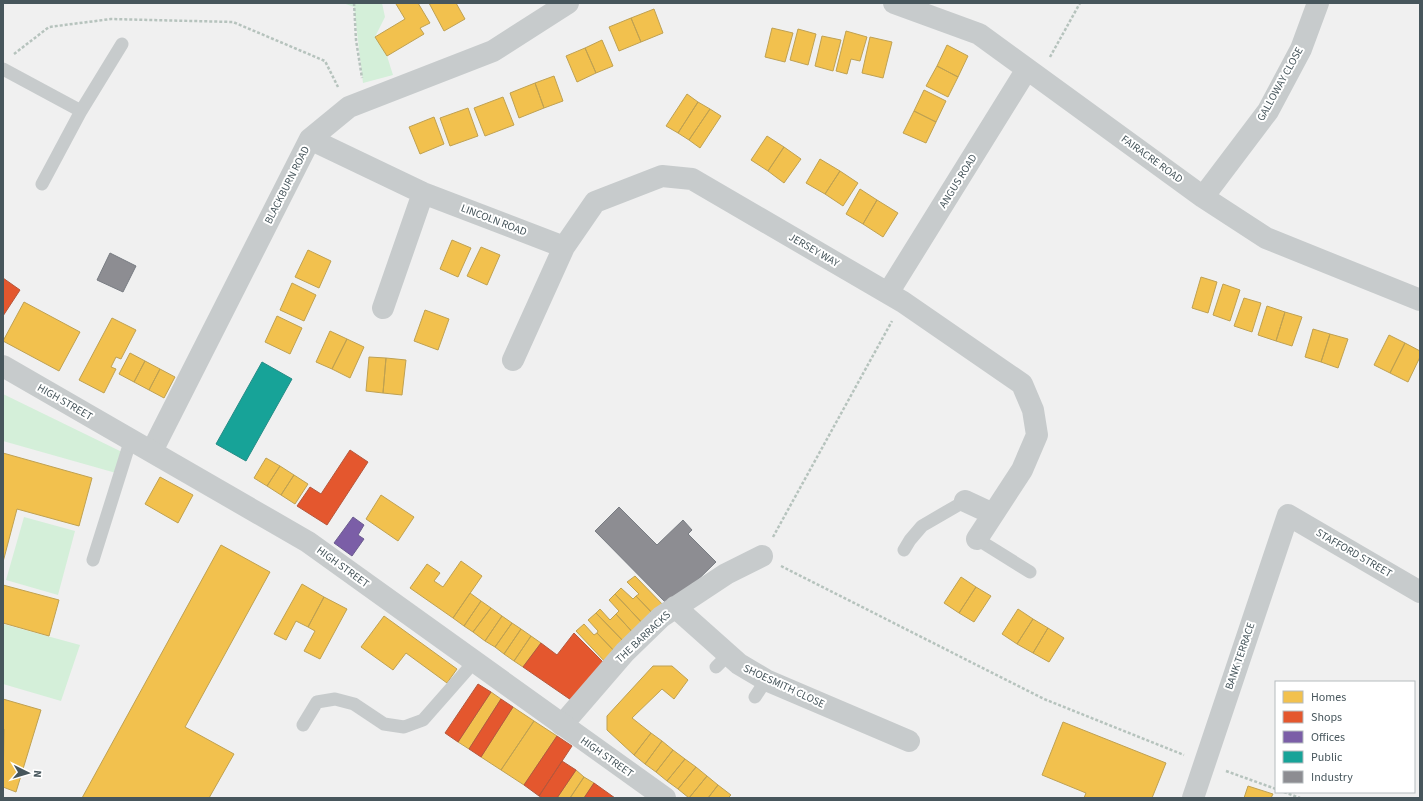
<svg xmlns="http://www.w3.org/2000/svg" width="1423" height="801" viewBox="0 0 1423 801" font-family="'Source Sans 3',sans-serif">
<rect width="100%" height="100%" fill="#f0f0f0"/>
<path fill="#d4efd9" d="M 343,3 L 382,3 L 385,17 L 375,37 L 387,56 L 393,75 L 363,83 L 354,7 Z
M 3,394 L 122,452 L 116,473 L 3,441 Z
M 24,517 L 75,531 L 58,595 L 6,580 Z
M 3,624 L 80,645 L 61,701 L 3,684 Z"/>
<path fill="#f2c14e" stroke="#bfa152" d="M 397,3 L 418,3 L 430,23 L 420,28 L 424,34 L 387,56 L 375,37 L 405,19 L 396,4 Z
M 429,3 L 456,3 L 465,19 L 444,31 Z
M 654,9 L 663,33 L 641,42 L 631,18 Z
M 631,18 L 641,42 L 619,51 L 609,27 Z
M 772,28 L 793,33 L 785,62 L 765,57 Z
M 798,29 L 816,34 L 808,65 L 790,60 Z
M 846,31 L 867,37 L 860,61 L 851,59 L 847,74 L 836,71 Z
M 822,36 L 841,40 L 833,71 L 815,66 Z
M 870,37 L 892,42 L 883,78 L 862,73 Z
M 602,40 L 613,66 L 596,73 L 585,48 Z
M 947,45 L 968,56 L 958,77 L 937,66 Z
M 585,48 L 596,73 L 577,82 L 566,56 Z
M 937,66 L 958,77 L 948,97 L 926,86 Z
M 554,76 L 563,101 L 544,108 L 535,83 Z
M 535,83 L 544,108 L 519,118 L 510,93 Z
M 924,90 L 946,101 L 936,122 L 914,111 Z
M 687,94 L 698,102 L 678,133 L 666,126 Z
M 503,97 L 514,125 L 485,136 L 474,108 Z
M 698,102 L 710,109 L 689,140 L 678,133 Z
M 468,108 L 478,136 L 450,146 L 440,118 Z
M 710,109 L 721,116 L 700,148 L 689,140 Z
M 914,111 L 936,122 L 926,143 L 903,133 Z
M 434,117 L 444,144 L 420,154 L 409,127 Z
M 767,136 L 784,147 L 768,171 L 751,160 Z
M 784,147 L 801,159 L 784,183 L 768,171 Z
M 820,159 L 840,171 L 825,194 L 806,183 Z
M 840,171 L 858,183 L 843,206 L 825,194 Z
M 860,189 L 877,200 L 863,224 L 846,214 Z
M 877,200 L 898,213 L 883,237 L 863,224 Z
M 452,240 L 471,248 L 458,277 L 440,269 Z
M 481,247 L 500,255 L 487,285 L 467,276 Z
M 308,250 L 331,261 L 319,288 L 295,277 Z
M 1201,277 L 1217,282 L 1208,313 L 1192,308 Z
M 292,283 L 316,295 L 304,321 L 280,310 Z
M 1223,284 L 1240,290 L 1230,321 L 1213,315 Z
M 1244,298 L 1261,303 L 1252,332 L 1234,326 Z
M 24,302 L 80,332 L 59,371 L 3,341 Z
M 1267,306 L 1285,312 L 1276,341 L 1258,335 Z
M 425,310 L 449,319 L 438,350 L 414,341 Z
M 1285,312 L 1302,317 L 1292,346 L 1276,341 Z
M 277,316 L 302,328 L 290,354 L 265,342 Z
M 112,318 L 136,330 L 121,359 L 116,357 L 111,367 L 116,369 L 104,393 L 79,380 Z
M 1313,329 L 1330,334 L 1321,362 L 1305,357 Z
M 330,331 L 347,339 L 332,369 L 316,362 Z
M 1330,334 L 1348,339 L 1338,368 L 1321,362 Z
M 1389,335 L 1405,343 L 1390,373 L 1374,365 Z
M 347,339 L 364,347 L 350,378 L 332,369 Z
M 1405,343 L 1420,351 L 1420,357 L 1408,382 L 1390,373 Z
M 130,353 L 145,361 L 134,382 L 119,374 Z
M 369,357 L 386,358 L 383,393 L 366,391 Z
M 386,358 L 406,360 L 402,395 L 383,393 Z
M 145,361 L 160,369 L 149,390 L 134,382 Z
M 160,369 L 175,377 L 164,398 L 149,390 Z
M 3,453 L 92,478 L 79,526 L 17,509 L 3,562 Z
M 266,458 L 280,466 L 267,486 L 254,478 Z
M 280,466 L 294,475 L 281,495 L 267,486 Z
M 294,475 L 308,484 L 295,504 L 281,495 Z
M 160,477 L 193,495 L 178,523 L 145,504 Z
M 381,495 L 414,517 L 398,541 L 366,519 Z
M 221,545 L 270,572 L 185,727 L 234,754 L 209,798 L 82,798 Z
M 461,561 L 482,576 L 453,618 L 410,588 L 427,564 L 440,573 L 434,581 L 443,587 Z
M 635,576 L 666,608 L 656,617 L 636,596 L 639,594 L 627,582 Z
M 961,577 L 976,587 L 959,613 L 944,603 Z
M 302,584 L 324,597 L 308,627 L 296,621 L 286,640 L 274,634 Z
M 3,585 L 59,600 L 49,636 L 3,623 Z
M 976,587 L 991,596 L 974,622 L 959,613 Z
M 621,588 L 633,599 L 636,596 L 656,617 L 646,627 L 615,594 Z
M 470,593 L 481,601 L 464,626 L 453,618 Z
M 615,594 L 646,627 L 636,636 L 616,614 L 619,611 L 609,600 Z
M 324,597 L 347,609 L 320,659 L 304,651 L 315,631 L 308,627 Z
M 481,601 L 491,608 L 473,632 L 464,626 Z
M 491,608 L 502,616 L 485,641 L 473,632 Z
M 600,609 L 610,620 L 616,614 L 636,636 L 627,645 L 596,613 Z
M 1018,609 L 1033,619 L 1017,644 L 1002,634 Z
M 596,613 L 627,645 L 617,654 L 597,633 L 598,631 L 588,620 Z
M 384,616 L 457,669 L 447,683 L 406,653 L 393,670 L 361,647 Z
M 502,616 L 512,623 L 495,647 L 485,641 Z
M 1033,619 L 1048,628 L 1033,653 L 1017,644 Z
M 512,623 L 521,629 L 504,654 L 495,647 Z
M 584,624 L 594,635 L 597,633 L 617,654 L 607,664 L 576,631 Z
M 1048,628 L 1064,638 L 1049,662 L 1033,653 Z
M 521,629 L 531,636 L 514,661 L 504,654 Z
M 531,636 L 541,643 L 523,667 L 514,661 Z
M 653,666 L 672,666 L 688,680 L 674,699 L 662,689 L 632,718 L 651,733 L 634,755 L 607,730 L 607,716 Z
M 491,692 L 501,699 L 469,749 L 458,742 Z
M 3,699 L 41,710 L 16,792 L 3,787 L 4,729 L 3,728 Z
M 513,707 L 534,721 L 501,770 L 481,757 Z
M 534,721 L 557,736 L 524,785 L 501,770 Z
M 1063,722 L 1166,763 L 1152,798 L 1084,798 L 1086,793 L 1042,775 Z
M 651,733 L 662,741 L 645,764 L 634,755 Z
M 662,741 L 673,750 L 656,772 L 645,764 Z
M 673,750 L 685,759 L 667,781 L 656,772 Z
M 685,759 L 696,767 L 678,789 L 667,781 Z
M 696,767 L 707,776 L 689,798 L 678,789 Z
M 576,770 L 584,777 L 570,798 L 557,798 Z
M 707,776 L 718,785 L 708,798 L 689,798 Z
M 584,777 L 594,783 L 584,798 L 570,798 Z
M 718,785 L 731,795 L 728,798 L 708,798 Z
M 1248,786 L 1273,794 L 1271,798 L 1244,798 Z"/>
<path fill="#e4572e" stroke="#b5573c" d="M 3,278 L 20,290 L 3,316 Z
M 350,450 L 368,462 L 327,525 L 297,506 L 310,487 L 321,494 Z
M 574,633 L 606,665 L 571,700 L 523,667 L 541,643 L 557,655 Z
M 478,684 L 491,692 L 458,742 L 445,733 Z
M 501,699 L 513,707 L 481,757 L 469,749 Z
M 557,736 L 572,746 L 539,796 L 524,785 Z
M 562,761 L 576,770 L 557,798 L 543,798 L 539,796 Z
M 594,783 L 615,798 L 584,798 Z"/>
<path fill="#7b5ea7" stroke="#6b5c90" d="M 353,517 L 364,525 L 358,535 L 364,539 L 352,556 L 334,543 Z"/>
<path fill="#17a398" stroke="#258c86" d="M 262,362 L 292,379 L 246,461 L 216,444 Z"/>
<path fill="#8d8d92" stroke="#787c82" d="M 110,253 L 136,266 L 123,292 L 97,280 Z
M 619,507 L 657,545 L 683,520 L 692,530 L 688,534 L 716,562 L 670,607 L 595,531 Z"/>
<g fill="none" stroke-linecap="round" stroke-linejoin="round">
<path stroke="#b6c3bd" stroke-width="2.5" stroke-dasharray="3 2" stroke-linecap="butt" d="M 354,3 L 356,40 L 362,78
M 14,54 L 49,27 L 111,19 L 233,22 L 325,61 L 338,87
M 1050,57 L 1080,3
M 773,537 L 892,321
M 781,566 L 1044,699 L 1184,755
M 1226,771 L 1276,789
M 1284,792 L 1300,798"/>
<path stroke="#c7cbcc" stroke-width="13" d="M 3,69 L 81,111 L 122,44
M 42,184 L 81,111
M 977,539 L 1030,572
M 904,550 L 910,540 L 922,526 L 965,501
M 93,560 L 131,439
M 716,667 L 728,655
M 755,697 L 766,680
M 303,725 L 317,702 L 335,699 L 354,704 L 384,724 L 404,727 L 423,720 L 467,670 L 473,661"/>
<path stroke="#c7cbcc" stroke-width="22" d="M 894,3 L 979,34 L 1203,197 L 1266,238 L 1420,300
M 310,139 L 423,193 L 564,247
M 1203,197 L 1268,111 L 1301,49 L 1318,3
M 888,293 L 1027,69
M 383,308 L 423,193
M 513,360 L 564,247 L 595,202 L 662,176 L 692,179 L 903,302 L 1022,384 L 1033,410 L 1037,435 L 1022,470 L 977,539
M 152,451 L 310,139 L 349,107 L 493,51 L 568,3
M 965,501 L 993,514
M 675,607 L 739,664 L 766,680 L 909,741
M 562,725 L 625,652 L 661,617 L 726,574 L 762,556
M 1193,798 L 1288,515 L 1420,592"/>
<path stroke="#c7cbcc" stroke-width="22" d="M 3,366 L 308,542 L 665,798"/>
</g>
<g text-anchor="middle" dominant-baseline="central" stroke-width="4" stroke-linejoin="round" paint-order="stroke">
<g font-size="11" fill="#47565c" stroke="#fff">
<text transform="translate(1280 84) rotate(-61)">GALLOWAY CLOSE</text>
<text transform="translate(1152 159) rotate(36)">FAIRACRE ROAD</text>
<text transform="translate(958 181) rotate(-58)">ANGUS ROAD</text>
<text transform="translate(287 185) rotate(-63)">BLACKBURN ROAD</text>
<text transform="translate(494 220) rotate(21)">LINCOLN ROAD</text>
<text transform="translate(814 250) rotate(30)">JERSEY WAY</text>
<text transform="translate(65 402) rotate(30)">HIGH STREET</text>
<text transform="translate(1354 553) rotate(30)">STAFFORD STREET</text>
<text transform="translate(343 567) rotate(36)">HIGH STREET</text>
<text transform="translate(643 637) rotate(-43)">THE BARRACKS</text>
<text transform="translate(1240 656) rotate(-71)">BANK TERRACE</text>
<text transform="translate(784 686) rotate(25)">SHOESMITH CLOSE</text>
<text transform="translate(607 757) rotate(35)">HIGH STREET</text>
</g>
</g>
<rect width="1423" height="801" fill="none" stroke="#47565c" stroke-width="8"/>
<rect x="1275" y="681" width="140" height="112" fill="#ffffff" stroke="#b5bbbe"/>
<rect x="1283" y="691" width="20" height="12" fill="#f2c14e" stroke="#b5bbbe"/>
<text x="1311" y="701" font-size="12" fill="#47565c">Homes</text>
<rect x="1283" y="711" width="20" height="12" fill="#e4572e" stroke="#b5bbbe"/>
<text x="1311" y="721" font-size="12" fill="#47565c">Shops</text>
<rect x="1283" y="731" width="20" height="12" fill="#7b5ea7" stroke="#b5bbbe"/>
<text x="1311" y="741" font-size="12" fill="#47565c">Offices</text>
<rect x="1283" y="751" width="20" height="12" fill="#17a398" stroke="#b5bbbe"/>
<text x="1311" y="761" font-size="12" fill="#47565c">Public</text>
<rect x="1283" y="771" width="20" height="12" fill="#8d8d92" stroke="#b5bbbe"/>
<text x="1311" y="781" font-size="12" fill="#47565c">Industry</text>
<g transform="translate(28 773) rotate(95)" stroke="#ffffff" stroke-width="3" paint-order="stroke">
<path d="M0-3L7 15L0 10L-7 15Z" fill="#47565c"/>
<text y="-6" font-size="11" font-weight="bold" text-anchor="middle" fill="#47565c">N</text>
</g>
</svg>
